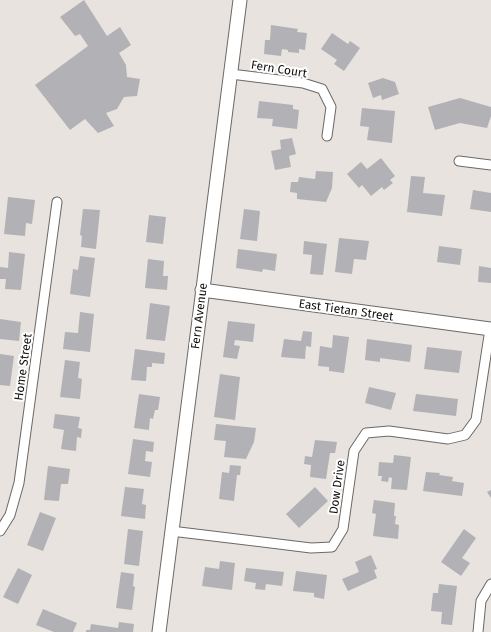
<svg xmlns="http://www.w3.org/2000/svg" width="491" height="632" viewBox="0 0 491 632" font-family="'Fira Sans',sans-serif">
<rect width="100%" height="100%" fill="#e8e3df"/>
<path fill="#b1b1b6" d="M 84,0 L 107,36 L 120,27 L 131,45 L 119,53 L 126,65 L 127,77 L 140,79 L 137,96 L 124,97 L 117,109 L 106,113 L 114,126 L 98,133 L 85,119 L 70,130 L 35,85 L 88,46 L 80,34 L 75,36 L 60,17 Z
M 271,25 L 298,29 L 297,32 L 307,33 L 305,50 L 299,49 L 299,53 L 288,52 L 288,50 L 282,49 L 281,56 L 264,54 L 265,40 L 270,40 Z
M 332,33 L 348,44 L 350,41 L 360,48 L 344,71 L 334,64 L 337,60 L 321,49 Z
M 383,78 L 395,82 L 399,94 L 382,100 L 381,95 L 373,98 L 368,83 Z
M 460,98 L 491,107 L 491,116 L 487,128 L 460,123 L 435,130 L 428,107 Z
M 259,101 L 293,105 L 293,109 L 299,110 L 297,129 L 272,126 L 273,119 L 257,118 Z
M 362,108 L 395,111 L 392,143 L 367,140 L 369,127 L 360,126 Z
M 292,138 L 296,154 L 289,156 L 291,167 L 275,170 L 271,151 L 281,149 L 280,140 Z
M 381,158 L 395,176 L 390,180 L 393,183 L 384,190 L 382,187 L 371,196 L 362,185 L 359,188 L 347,174 L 361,162 L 367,169 Z
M 316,171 L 333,172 L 332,188 L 326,202 L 297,199 L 297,193 L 290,192 L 291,182 L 298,182 L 299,177 L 315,179 Z
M 411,176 L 425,177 L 423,193 L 445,195 L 442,216 L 407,212 Z
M 473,190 L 491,193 L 491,212 L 470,209 Z
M 8,197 L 35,200 L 32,224 L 26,223 L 25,236 L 4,234 Z
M 83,209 L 100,210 L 96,249 L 81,247 L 82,236 L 80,235 Z
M 244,209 L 260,211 L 257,241 L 240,239 Z
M 149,215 L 166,217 L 163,244 L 146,242 Z
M 339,238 L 369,241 L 366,260 L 354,259 L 352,274 L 335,272 Z
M 304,241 L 327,244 L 323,275 L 310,274 L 312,255 L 303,254 Z
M 439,246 L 462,249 L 460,265 L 437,262 Z
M 238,249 L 277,254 L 275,271 L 263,269 L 262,272 L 236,268 Z
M 9,252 L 25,254 L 21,290 L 5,289 L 6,279 L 0,279 L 0,267 L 8,268 Z
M 80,256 L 95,258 L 90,297 L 70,294 L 73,269 L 78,270 Z
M 148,259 L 164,261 L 163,276 L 168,276 L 167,290 L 145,288 Z
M 479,266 L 491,268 L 491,283 L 478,282 Z
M 150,303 L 170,306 L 165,341 L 146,339 Z
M 80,312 L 94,314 L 90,352 L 63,349 L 65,332 L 78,333 Z
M 0,319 L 21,322 L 19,341 L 0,339 Z
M 228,321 L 255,324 L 253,342 L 235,340 L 234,345 L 240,346 L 237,359 L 223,357 Z
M 303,331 L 312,332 L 311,347 L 306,346 L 305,359 L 281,357 L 284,339 L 301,341 Z
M 333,335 L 349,337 L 344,373 L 329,371 L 329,367 L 318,366 L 320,346 L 332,348 Z
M 367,339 L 412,345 L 410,362 L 380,358 L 380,362 L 365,360 Z
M 427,347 L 462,351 L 459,373 L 424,369 Z
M 135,349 L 165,353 L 164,364 L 152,363 L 152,367 L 147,367 L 146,381 L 131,380 Z
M 0,354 L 14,356 L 10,386 L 0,385 Z
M 65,360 L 80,362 L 78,378 L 82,379 L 80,399 L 60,397 Z
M 220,374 L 240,377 L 235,420 L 214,417 Z
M 369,387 L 396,393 L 391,410 L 365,403 Z
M 139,394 L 160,397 L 158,410 L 155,410 L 153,419 L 150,418 L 149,430 L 134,428 Z
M 416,394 L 458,399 L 456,416 L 413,411 Z
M 55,414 L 80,417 L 78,428 L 82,429 L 81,438 L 77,437 L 76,451 L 61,449 L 64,430 L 53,428 Z
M 216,424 L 256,428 L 254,442 L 246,459 L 224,457 L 226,441 L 214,440 Z
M 133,439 L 154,442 L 153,452 L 146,451 L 145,461 L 152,462 L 150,477 L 128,474 Z
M 315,440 L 337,442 L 335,453 L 330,453 L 326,479 L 310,477 L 311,465 L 304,464 L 305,456 L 312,457 Z
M 394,455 L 411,457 L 407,490 L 391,489 L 392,478 L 389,477 L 388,482 L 381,481 L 382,476 L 378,476 L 379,462 L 393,463 Z
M 230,465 L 241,466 L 240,475 L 237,475 L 234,501 L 219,499 L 222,472 L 229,473 Z
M 48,466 L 70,469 L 68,484 L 61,484 L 59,501 L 44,500 Z
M 426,472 L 440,473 L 439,475 L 453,477 L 452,481 L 464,483 L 462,496 L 423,491 Z
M 125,487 L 144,489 L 142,504 L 146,505 L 145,519 L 121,516 Z
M 315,487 L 328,501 L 299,528 L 286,514 Z
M 491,490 L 491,498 L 487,492 Z
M 374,500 L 395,503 L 394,516 L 396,516 L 395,524 L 399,525 L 398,539 L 373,536 L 376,514 L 372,513 Z
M 40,512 L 56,518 L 43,551 L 27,545 Z
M 128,529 L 143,531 L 139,566 L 124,564 Z
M 464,529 L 476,538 L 462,558 L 470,563 L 461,576 L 441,562 Z
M 371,555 L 377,569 L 374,570 L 377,578 L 348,591 L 342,579 L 359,572 L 355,562 Z
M 220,561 L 235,563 L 232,590 L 202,586 L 205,567 L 219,569 Z
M 18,568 L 32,575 L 18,604 L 3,597 Z
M 246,568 L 284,572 L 282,586 L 266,584 L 265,590 L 255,589 L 256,583 L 244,581 Z
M 296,571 L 327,575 L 324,599 L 314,597 L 314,593 L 293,591 Z
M 121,572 L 134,574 L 133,586 L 135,587 L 132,610 L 116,608 Z
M 439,584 L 457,586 L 452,625 L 441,624 L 442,612 L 431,611 L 433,593 L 438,593 Z
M 43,609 L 77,623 L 73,632 L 54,632 L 36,625 Z
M 119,622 L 134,624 L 133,632 L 86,632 L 86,630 L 90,630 L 91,624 L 118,628 Z"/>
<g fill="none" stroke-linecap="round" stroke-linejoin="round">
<defs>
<path id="minor" d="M 231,74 L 303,83 L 322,89 L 331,107 L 327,136
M 459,161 L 491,165
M 0,531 L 10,515 L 19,483 L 57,202
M 171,531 L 311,548 L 332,547 L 343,529 L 354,451 L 366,433 L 389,431 L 448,439 L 465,435 L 476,420 L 490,329
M 478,632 L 481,601 L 491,584"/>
<path id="secondary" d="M 202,290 L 491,329
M 159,632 L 240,0"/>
</defs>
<use href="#minor" stroke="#6c6865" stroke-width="11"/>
<use href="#secondary" stroke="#6c6865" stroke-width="15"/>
<use href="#minor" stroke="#fff" stroke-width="9"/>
<use href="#secondary" stroke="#fff" stroke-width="13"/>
</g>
<g text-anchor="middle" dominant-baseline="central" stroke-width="4" stroke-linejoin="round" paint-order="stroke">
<g font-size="12" fill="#110f0e" stroke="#fff">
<text transform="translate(279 69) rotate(9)">Fern Court</text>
<text transform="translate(346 310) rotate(8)">East Tietan Street</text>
<text transform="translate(199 316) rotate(-83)">Fern Avenue</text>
<text transform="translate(23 367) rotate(-82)">Home Street</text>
<text transform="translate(337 487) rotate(-82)">Dow Drive</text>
</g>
</g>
</svg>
